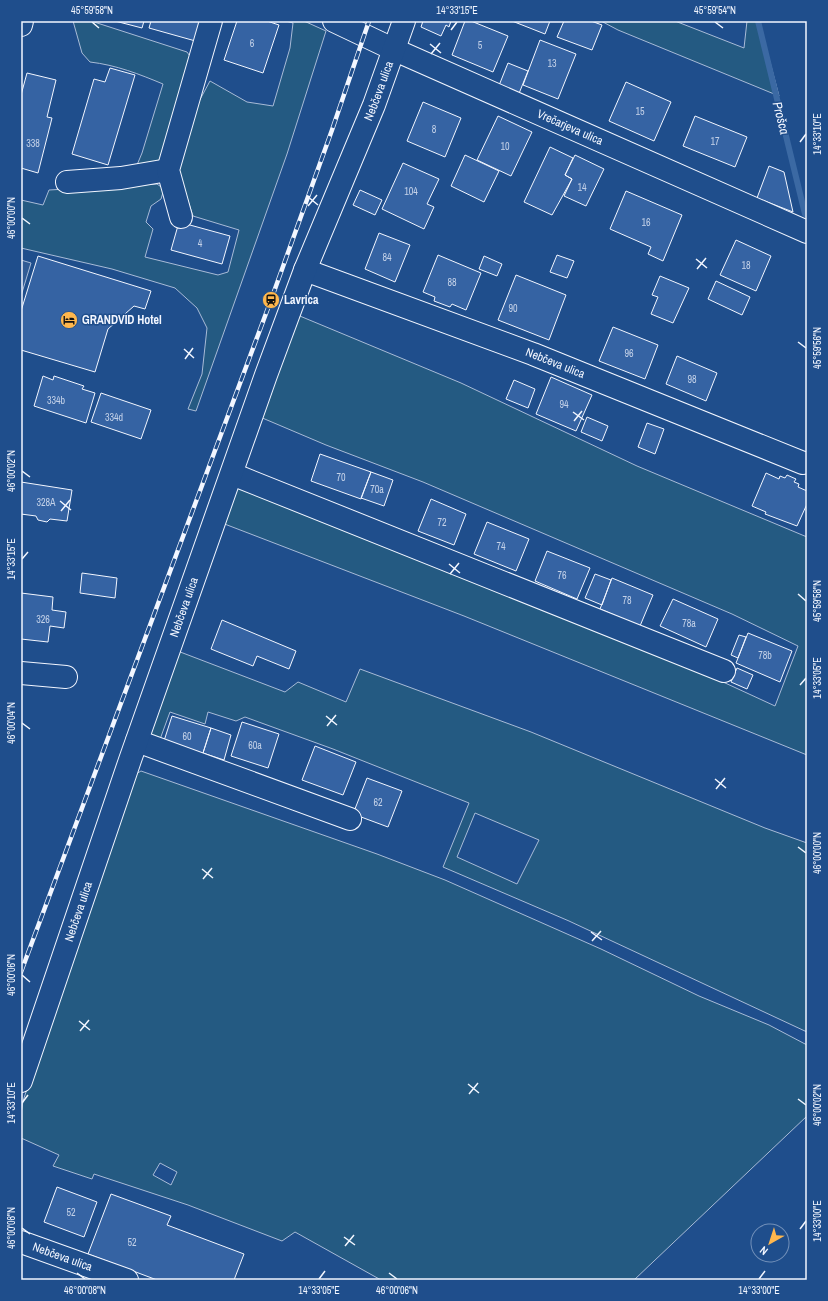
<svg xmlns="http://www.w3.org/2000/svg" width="828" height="1301" viewBox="0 0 828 1301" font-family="'Archivo Narrow',sans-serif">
<rect width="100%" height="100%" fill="#1f4e8c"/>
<path fill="#245a82" stroke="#a8bbd7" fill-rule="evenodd" d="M 73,21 L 91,21 L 187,52 L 194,62 L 161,168 L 137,165 L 142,153 L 163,84 C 139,74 116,65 90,62 L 82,53 Z
M 286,21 L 304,21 L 326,31 L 287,154 L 196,411 L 188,409 L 202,374 L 207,328 L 197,308 L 175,288 L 112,269 L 21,248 L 21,200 L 43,205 L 49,190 L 157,184 L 164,189 L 161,199 L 151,206 L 146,222 L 153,229 L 145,257 L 218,275 L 228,272 L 239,230 L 193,216 L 178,170 L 190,118 L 210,81 L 247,102 L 273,106 L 290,48 L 293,23 Z
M 601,21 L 675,21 L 744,48 L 747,21 L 759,21 L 779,96 L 618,30 Z
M 295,314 L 461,383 L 637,466 L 807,537 L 807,755 L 464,616 L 222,523 L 237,483 L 723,682 L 775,706 L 798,646 L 732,614 L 423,482 L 326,445 L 260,417 Z
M 175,650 L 285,692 L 298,682 L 346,702 L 360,669 L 531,732 L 765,828 L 807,843 L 807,1032 L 569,921 L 443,867 L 469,803 L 333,749 L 245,717 L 236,721 L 208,712 L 205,724 L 170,712 L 159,742 L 145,737 ZM 475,813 L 539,840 L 517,884 L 457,857 Z
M 141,771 L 377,854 L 445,880 L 601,949 L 699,996 L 769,1025 L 807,1045 L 807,1116 L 634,1280 L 381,1280 L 295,1232 L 282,1241 L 188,1205 L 94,1174 L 92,1179 L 53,1166 L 59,1155 L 21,1138 L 21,1113 L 23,1101 L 131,777 ZM 160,1163 L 177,1172 L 171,1185 L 153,1175 Z"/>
<path fill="#305b95" stroke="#a8bbd7" d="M 21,260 L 31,263 L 21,296 Z"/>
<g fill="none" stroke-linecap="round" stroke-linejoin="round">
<path stroke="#3b69a3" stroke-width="6" d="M 758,21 L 805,214"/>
</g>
<path fill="#3563a3" stroke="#f2f6ff" d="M 115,21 L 144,21 L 142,28 Z
M 151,21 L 204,21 L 199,42 L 149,28 Z
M 237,21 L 267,21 L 279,25 L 263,73 L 224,60 Z
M 423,21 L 451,21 L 449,27 L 446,25 L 441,36 L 421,27 Z
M 465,21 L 471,21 L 508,36 L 493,72 L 452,55 Z
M 512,21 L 550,21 L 545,34 Z
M 564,21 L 591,21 L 602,25 L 592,50 L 557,37 Z
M 540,40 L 576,54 L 558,99 L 523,85 Z
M 508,63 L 528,71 L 518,96 L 498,88 Z
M 110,68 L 135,75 L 108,165 L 72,154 L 94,79 L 105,82 Z
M 27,73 L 56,80 L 47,117 L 52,118 L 38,173 L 21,168 L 21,95 Z
M 626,82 L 671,102 L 654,141 L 609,121 Z
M 423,102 L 461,118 L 445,157 L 407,141 Z
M 498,116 L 532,132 L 511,176 L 477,160 Z
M 695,116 L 747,137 L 735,167 L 683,146 Z
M 550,147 L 573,158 L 565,175 L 572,179 L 552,215 L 524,202 Z
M 465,155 L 499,171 L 484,202 L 451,186 Z
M 575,155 L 604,169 L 586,206 L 564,196 L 572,179 L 565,175 Z
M 403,163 L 439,179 L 427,204 L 434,207 L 424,229 L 382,209 Z
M 769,166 L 784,172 L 793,212 L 757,198 Z
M 360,190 L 382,200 L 375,215 L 353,205 Z
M 626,191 L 682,215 L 663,261 L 648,254 L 651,247 L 610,229 Z
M 179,222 L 230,236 L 222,264 L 171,250 Z
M 379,233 L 410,245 L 395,282 L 365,269 Z
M 736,240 L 771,256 L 756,291 L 720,275 Z
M 438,255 L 481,273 L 466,310 L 452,304 L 450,307 L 434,301 L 435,297 L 423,292 Z
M 557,255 L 574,261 L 567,278 L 550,272 Z
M 38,256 L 151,291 L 145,309 L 134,306 L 108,329 L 95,372 L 21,350 L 21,311 Z
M 484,256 L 502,264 L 497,276 L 479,269 Z
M 516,275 L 566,295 L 549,340 L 498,320 Z
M 660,276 L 689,288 L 673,323 L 651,314 L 658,297 L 652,295 Z
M 716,281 L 750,297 L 742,315 L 708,299 Z
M 613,327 L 658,345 L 645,379 L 599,361 Z
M 677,356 L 717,373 L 706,401 L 666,384 Z
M 43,376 L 53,380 L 54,376 L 84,386 L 82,389 L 95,393 L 86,423 L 34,406 Z
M 551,377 L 592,395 L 576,431 L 536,414 Z
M 514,380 L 535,389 L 528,408 L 506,399 Z
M 101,393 L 151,410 L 141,439 L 91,422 Z
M 587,417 L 608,426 L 602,441 L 581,432 Z
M 647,423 L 664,429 L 655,454 L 638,447 Z
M 320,454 L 371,472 L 361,499 L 311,481 Z
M 371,472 L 393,480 L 384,506 L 361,498 Z
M 766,473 L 779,479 L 780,476 L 785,478 L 787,475 L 796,479 L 794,482 L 799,484 L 798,487 L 807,491 L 807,504 L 797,526 L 765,514 L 766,512 L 752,506 Z
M 21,482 L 72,490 L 67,521 L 50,519 L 47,522 L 38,520 L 36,516 L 21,514 Z
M 431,499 L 466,514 L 454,545 L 418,531 Z
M 487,522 L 529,539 L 516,571 L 474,554 Z
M 547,551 L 590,568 L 577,599 L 535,581 Z
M 82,573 L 117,578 L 115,598 L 80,593 Z
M 595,574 L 611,580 L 602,605 L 585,598 Z
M 612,578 L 653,595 L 640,626 L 600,609 Z
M 21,593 L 53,597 L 52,610 L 66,612 L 64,628 L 50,626 L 48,642 L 21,639 Z
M 673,599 L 718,619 L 706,647 L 660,626 Z
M 222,620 L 296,651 L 289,669 L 257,656 L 253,666 L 211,649 Z
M 748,633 L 792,651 L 780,682 L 736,663 Z
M 739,635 L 746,637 L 738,658 L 731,655 Z
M 737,668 L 753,675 L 747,689 L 731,682 Z
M 172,716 L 211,728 L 202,756 L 163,744 Z
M 242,722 L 279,734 L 268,768 L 231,756 Z
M 211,728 L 231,735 L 224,760 L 203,753 Z
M 315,746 L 356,762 L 343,795 L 302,780 Z
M 367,778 L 402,791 L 388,827 L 353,814 Z
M 57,1187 L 97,1202 L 84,1237 L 44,1222 Z
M 111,1194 L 171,1216 L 167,1225 L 244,1254 L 234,1280 L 157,1280 L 88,1254 Z"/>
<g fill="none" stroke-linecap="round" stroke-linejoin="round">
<defs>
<g id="minor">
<path id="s1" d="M 334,21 L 395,50 L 807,232"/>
<path d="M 67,182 L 121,178 L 168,170"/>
<path d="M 181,217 L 168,170 L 211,21"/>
<path id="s2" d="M 305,270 L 533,354 L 803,463"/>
<path d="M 232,474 L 724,671"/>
<path d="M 21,673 L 66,677"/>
<path d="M 137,741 L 350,819"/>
<path id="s3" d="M 21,1081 L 130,760 L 266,375 L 305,270 L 374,105 L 404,21"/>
<path id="s4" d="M 21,1242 L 127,1280"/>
</g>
<path id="major" d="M 21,25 L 22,21"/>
</defs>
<use href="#minor" stroke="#f2f6ff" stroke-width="24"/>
<use href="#major" stroke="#f2f6ff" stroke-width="24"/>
<use href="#minor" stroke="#1f4e8c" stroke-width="22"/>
<use href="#major" stroke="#1f4e8c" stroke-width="22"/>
<defs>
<path id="rail" d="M 21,972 L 271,300 L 332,130 L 369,21"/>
</defs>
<use href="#rail" stroke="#f2f6ff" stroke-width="4.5"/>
<use href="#rail" stroke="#1f4e8c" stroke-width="3" stroke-dasharray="9" stroke-linecap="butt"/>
</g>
<path fill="none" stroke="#f2f6ff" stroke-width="1.5" d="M 92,22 L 99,28M 715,22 L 723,28M 451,30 L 457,22M 430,44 L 441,53M 431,54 L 440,43M 800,142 L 806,134M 307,196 L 318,205M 308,206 L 317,195M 22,218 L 30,224M 696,259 L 707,268M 697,269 L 706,258M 798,342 L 806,348M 184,349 L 194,358M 185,359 L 193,348M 573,412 L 584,420M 574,421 L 582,411M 22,471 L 30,477M 60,501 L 71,510M 61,511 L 70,500M 22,559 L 28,552M 449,564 L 460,573M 450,574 L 459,563M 798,594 L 806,601M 800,685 L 806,678M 326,716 L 337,725M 22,723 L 30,729M 327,726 L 336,715M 715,779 L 726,788M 716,789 L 725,778M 798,847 L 806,853M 202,869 L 213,878M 203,879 L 212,868M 591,932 L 602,940M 592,941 L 601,931M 22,975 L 30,982M 79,1021 L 90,1030M 80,1031 L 89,1020M 468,1084 L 479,1093M 469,1094 L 478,1083M 798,1099 L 806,1105M 22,1103 L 28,1095M 22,1228 L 30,1234M 800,1229 L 806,1221M 344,1237 L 355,1245M 345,1246 L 354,1235M 77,1273 L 85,1279M 389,1273 L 397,1279M 319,1279 L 325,1271M 759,1279 L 765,1271"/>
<defs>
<symbol id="station-disc" viewBox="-11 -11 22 22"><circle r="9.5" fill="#ffb74d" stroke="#1f4e8c"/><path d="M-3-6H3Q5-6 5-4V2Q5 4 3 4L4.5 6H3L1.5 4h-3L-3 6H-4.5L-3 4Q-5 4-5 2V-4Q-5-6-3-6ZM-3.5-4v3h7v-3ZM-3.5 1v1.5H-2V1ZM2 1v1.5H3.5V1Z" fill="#111"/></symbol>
<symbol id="hotel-disc" viewBox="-11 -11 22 22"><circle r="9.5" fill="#ffb74d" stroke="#1f4e8c"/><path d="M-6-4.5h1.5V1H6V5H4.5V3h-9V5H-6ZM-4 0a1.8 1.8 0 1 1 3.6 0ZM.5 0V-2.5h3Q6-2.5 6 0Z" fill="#111"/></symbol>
</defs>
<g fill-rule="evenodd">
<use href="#station-disc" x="261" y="290" width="20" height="20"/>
<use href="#hotel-disc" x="59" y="310" width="20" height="20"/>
</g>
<g text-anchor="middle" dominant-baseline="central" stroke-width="3" stroke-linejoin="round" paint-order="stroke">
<g font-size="10" fill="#c3d1e8">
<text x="252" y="43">6</text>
<text x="480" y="45">5</text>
<text x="552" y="63">13</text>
<text x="640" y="111">15</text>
<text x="434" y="129">8</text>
<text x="715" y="141">17</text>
<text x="33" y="143">338</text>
<text x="505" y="146">10</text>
<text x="582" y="187">14</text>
<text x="411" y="191">104</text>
<text x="646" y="222">16</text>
<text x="200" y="243">4</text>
<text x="387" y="257">84</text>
<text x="746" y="265">18</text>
<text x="452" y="282">88</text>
<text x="513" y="308">90</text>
<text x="629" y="353">96</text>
<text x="692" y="379">98</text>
<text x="56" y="400">334b</text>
<text x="564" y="404">94</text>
<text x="114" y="417">334d</text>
<text x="341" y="477">70</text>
<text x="377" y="489">70a</text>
<text x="46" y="502">328A</text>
<text x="442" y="522">72</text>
<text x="501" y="546">74</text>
<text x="562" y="575">76</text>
<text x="627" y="600">78</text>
<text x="43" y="619">326</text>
<text x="689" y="623">78a</text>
<text x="765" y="655">78b</text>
<text x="187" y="736">60</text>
<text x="255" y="745">60a</text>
<text x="378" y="802">62</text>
<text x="71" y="1212">52</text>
<text x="132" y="1242">52</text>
</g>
<g font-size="12" fill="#f2f6ff" stroke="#1f4e8c">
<text stroke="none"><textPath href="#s3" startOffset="1053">Nebčeva ulica</textPath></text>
<text stroke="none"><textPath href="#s1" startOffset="259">Vrečarjeva ulica</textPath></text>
<text stroke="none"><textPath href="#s2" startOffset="267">Nebčeva ulica</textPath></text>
<text stroke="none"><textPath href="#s3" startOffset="501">Nebčeva ulica</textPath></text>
<text stroke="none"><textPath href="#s3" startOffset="179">Nebčeva ulica</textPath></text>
<text stroke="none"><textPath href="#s4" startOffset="44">Nebčeva ulica</textPath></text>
</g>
<g font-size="12" font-weight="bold" fill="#f2f6ff" stroke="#1f4e8c" text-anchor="start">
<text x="284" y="300">Lavrica</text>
<text x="82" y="320">GRANDVID Hotel</text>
</g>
<g font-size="13" font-style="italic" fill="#f2f6ff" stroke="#1f4e8c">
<text transform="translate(781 118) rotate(76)">Prošca</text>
</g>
</g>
<rect width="828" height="1301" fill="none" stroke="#1f4e8c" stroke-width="44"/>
<g transform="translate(770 1243) rotate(219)"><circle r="19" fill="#1f4e8c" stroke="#7391ba"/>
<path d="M0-3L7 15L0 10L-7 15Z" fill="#ffb74d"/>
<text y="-6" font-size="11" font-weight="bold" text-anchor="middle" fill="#f2f6ff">N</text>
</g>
<rect x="22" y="22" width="784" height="1257" fill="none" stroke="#f2f6ff" stroke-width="1.5"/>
<g font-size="10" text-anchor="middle" fill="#f2f6ff">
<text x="92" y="14">45°59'58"N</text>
<text x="457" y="14">14°33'15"E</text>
<text x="715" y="14">45°59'54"N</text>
<text transform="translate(817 134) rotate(-90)" y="4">14°33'10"E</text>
<text transform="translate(11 218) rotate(-90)" y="4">46°00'00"N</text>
<text transform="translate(817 348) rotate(-90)" y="4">45°59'56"N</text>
<text transform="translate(11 471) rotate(-90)" y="4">46°00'02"N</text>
<text transform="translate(11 559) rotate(-90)" y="4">14°33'15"E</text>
<text transform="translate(817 601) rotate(-90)" y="4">45°59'58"N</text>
<text transform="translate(817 678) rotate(-90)" y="4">14°33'05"E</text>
<text transform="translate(11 723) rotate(-90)" y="4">46°00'04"N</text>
<text transform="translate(817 853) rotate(-90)" y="4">46°00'00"N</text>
<text transform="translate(11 975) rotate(-90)" y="4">46°00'06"N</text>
<text transform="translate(11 1103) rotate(-90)" y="4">14°33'10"E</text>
<text transform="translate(817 1105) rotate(-90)" y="4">46°00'02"N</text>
<text transform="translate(817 1221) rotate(-90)" y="4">14°33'00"E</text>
<text transform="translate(11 1228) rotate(-90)" y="4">46°00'08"N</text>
<text x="85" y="1294">46°00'08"N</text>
<text x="319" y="1294">14°33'05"E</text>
<text x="397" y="1294">46°00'06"N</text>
<text x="759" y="1294">14°33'00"E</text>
</g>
</svg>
